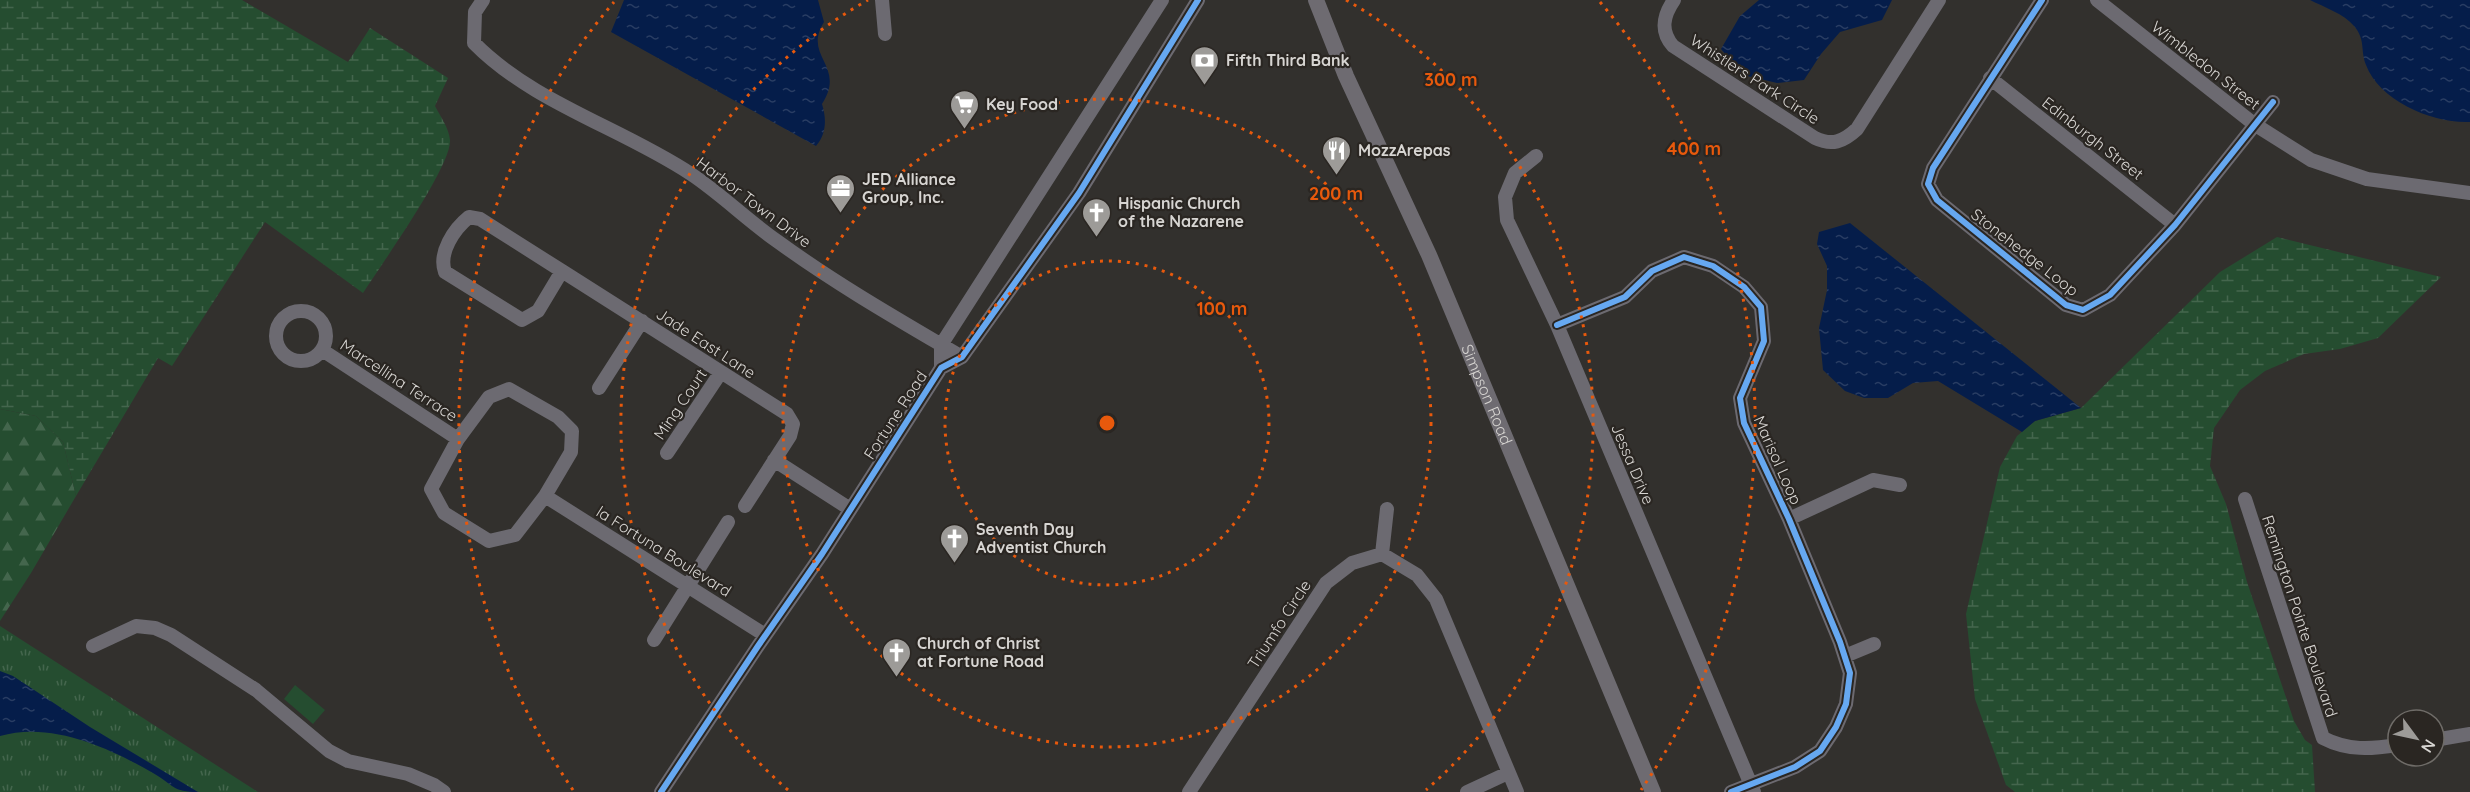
<svg xmlns="http://www.w3.org/2000/svg" width="2470" height="792" viewBox="0 0 2470 792" font-family="Quicksand,sans-serif">
<defs>
<pattern id="grass-tufts" width="24" height="20" patternUnits="userSpaceOnUse" patternTransform="scale(1.5)"><rect width="24" height="20" fill="#254d30"/><path d="M3 7l-1-3M5 7V3M7 7l1-3M15 17l-1-3M17 17v-4M19 17l1-3" fill="none" stroke="#44664d"/></pattern>
<pattern id="forest-firs" width="22" height="20" patternUnits="userSpaceOnUse" patternTransform="scale(1.5)"><rect width="22" height="20" fill="#254d30"/><path d="M5 1l3.5 6h-7zM16 11l3.5 6h-7z" fill="#44664d"/></pattern>
<pattern id="wetland-marsh" width="20" height="14" patternUnits="userSpaceOnUse" patternTransform="scale(1.5)"><rect width="20" height="14" fill="#254d30"/><path d="M1 5h8M5 5V1M11 12h8M15 12V8" fill="none" stroke="#44664d"/></pattern>
<pattern id="water-ripples" width="26" height="14" patternUnits="userSpaceOnUse" patternTransform="scale(1.5)"><rect width="26" height="14" fill="#051d4a"/><path d="M2 4q2-2 4 0t4 0M15 11q2-2 4 0t4 0" fill="none" stroke="#293d63"/></pattern>
</defs>
<rect width="100%" height="100%" fill="#32302d"/>
<path fill="url(#grass-tufts)" d="M 0,626 L 258,792 L 0,792 Z"/>
<path fill="url(#forest-firs)" d="M 0,409 L 36,416 L 63,442 L 76,496 L 31,573 L 0,621 Z"/>
<path fill="url(#wetland-marsh)" d="M 0,0 L 242,0 L 348,62 L 370,28 L 448,78 L 435,106 C 440,116 449,128 450,140 C 452,166 381,265 363,293 L 265,222 L 172,366 L 158,358 L 76,496 L 63,442 L 36,416 L 0,409 Z
M 2277,237 L 2441,277 L 2378,338 L 2340,349 L 2304,354 L 2265,371 L 2240,390 L 2214,428 L 2210,466 L 2226,504 L 2247,582 L 2294,721 L 2305,740 L 2312,745 L 2315,792 L 2015,792 L 2006,785 L 1975,699 L 1966,614 L 2000,467 L 2017,436 L 2035,421 L 2081,408 L 2220,272 Z"/>
<path fill="#254d30" d="M 295,685 L 325,710 L 313,724 L 284,699 Z"/>
<path fill="url(#water-ripples)" d="M 624,0 L 818,0 L 824,22 C 802,57 847,65 822,104 C 827,120 826,134 816,146 L 611,32 Z
M 1759,0 L 1892,0 L 1882,20 L 1840,32 L 1821,54 L 1804,80 L 1777,83 L 1743,75 L 1721,49 L 1740,16 Z
M 2310,0 L 2470,0 L 2470,122 C 2434,124 2379,101 2366,65 C 2360,50 2366,40 2354,26 C 2344,14 2324,7 2310,0 Z
M 1850,223 L 2081,408 L 2035,421 L 2022,432 L 1938,381 L 1913,383 L 1888,398 L 1864,398 L 1845,391 L 1823,370 L 1819,328 L 1827,290 L 1827,266 L 1817,244 L 1819,232 Z
M 0,671 L 13,676 L 90,727 L 198,792 C 172,792 174,785 153,773 C 110,748 51,721 0,736 Z"/>
<g fill="none" stroke-linecap="round" stroke-linejoin="round">
<path stroke="#6c6a71" stroke-width="14" d="M 483,0 L 475,12 L 474,43 C 533,103 622,128 691,174 C 721,194 747,220 777,241 C 836,284 899,320 962,357
M 882,0 L 885,34
M 1674,0 C 1663,16 1660,31 1673,46 L 1815,138 C 1832,146 1843,142 1857,129 L 1939,0
M 2042,0 L 1933,168 L 1928,184 L 1937,200 L 2066,305 L 2083,310 L 2110,295 L 2175,225 L 2273,102
M 2097,0 L 2254,124 L 2311,160 L 2367,179 L 2470,193
M 1990,78 L 2175,225
M 1536,156 L 1515,173 L 1505,197 L 1507,220 L 1557,325 L 1754,792
M 469,217 L 480,219 L 562,271 L 538,311 L 522,320 L 445,272 C 438,253 454,229 469,217 Z
M 562,271 L 787,414 L 793,424 L 790,436 L 745,506
M276 336a25 25 0 1 1 50 0a25 25 0 1 1-50 0Z
M 1557,325 L 1625,297 L 1652,271 L 1684,257 L 1713,266 L 1744,287 L 1761,307 L 1764,341 L 1740,398 L 1744,423 L 1789,519 L 1840,642 L 1850,673 L 1846,704 L 1836,727 L 1820,751 L 1795,767 L 1731,792
M 322,350 L 458,439
M 941,368 L 941,345 L 1162,0
M 599,388 L 642,321
M 667,453 L 721,372
M 774,460 L 850,509
M 545,496 L 571,452 L 572,431 L 558,417 L 509,389 L 489,397 L 458,439 L 431,489 L 444,513 L 489,541 L 515,535 L 545,496 L 765,635
M 2245,499 L 2323,738 C 2348,751 2371,749 2398,745
M 1789,519 L 1873,480 L 1900,485
M 1382,554 L 1387,509
M 654,640 L 728,522
M 93,646 L 136,626 L 155,628 L 171,635 L 256,690 L 329,751 L 348,761 L 408,774 L 434,785 L 444,792
M 1845,656 L 1874,644
M 2434,740 L 2470,734
M 661,792 L 758,646 L 822,554 L 941,368 L 962,357 L 1079,193 L 1198,0
M 1189,792 L 1326,583 L 1352,563 L 1382,554 L 1417,575 L 1436,599 L 1517,792
M 1467,792 L 1508,773"/>
<path stroke="#6e6b71" stroke-width="16" id="s1" d="M 1316,0 L 1346,76 L 1429,255 L 1653,792"/>
<defs>
<path id="cycleway" d="M 2042,0 L 1933,168 L 1928,184 L 1937,200 L 2066,305 L 2083,310 L 2110,295 L 2175,225 L 2273,102
M 1557,325 L 1625,297 L 1652,271 L 1684,257 L 1713,266 L 1744,287 L 1761,307 L 1764,341 L 1740,398 L 1744,423 L 1789,519 L 1840,642 L 1850,673 L 1846,704 L 1836,727 L 1820,751 L 1795,767 L 1731,792
M 661,792 L 758,646 L 822,554 L 941,368 L 962,357 L 1079,193 L 1198,0"/>
</defs>
<use href="#cycleway" stroke="#2a2622" stroke-width="10"/>
<use href="#cycleway" stroke="#66a8f1" stroke-width="6"/>
</g>
<g fill="none" stroke="#e8590c" stroke-width="3" stroke-dasharray="3 6">
<circle cx="1107" cy="423" r="162"/>
<circle cx="1107" cy="423" r="324"/>
<path d="M788 790A486 486 0 0 1 868 0M1346 0A486 486 0 0 1 1426 790"/>
<path d="M573 790A648 648 0 0 1 614 2M1600 2A648 648 0 0 1 1641 790"/>
</g>
<defs>
<symbol id="bank-pin" viewBox="-11 -11 22 30"><path d="M0 17L-7.5 6A9.5 9.5 0 1 1 7.5 6Z" fill="#9d9b98" stroke="#2a2622"/><path d="M-6-4H6V4H-6ZM0-2.3a2.3 2.3 0 1 0 0 4.6a2.3 2.3 0 1 0 0-4.6Z" fill="#fff"/></symbol>
<symbol id="supermarket-pin" viewBox="-11 -11 22 30"><path d="M0 17L-7.5 6A9.5 9.5 0 1 1 7.5 6Z" fill="#9d9b98" stroke="#2a2622"/><path d="M-6-5.5h2.5l.6 2H6L4.5 2H-2.5L-4.4-4H-6ZM-1.5 3.2a1.3 1.3 0 1 0 .1 0ZM3 3.2a1.3 1.3 0 1 0 .1 0Z" fill="#fff"/></symbol>
<symbol id="restaurant-pin" viewBox="-11 -11 22 30"><path d="M0 17L-7.5 6A9.5 9.5 0 1 1 7.5 6Z" fill="#9d9b98" stroke="#2a2622"/><path d="M-5-6h1v4h1v-4h1v4h1v-4h1v5L-1.5 .5V6h-2V.5L-5-1ZM5-6V6H3V1.5H1.5Q1.5-4 5-6Z" fill="#fff"/></symbol>
<symbol id="office-pin" viewBox="-11 -11 22 30"><path d="M0 17L-7.5 6A9.5 9.5 0 1 1 7.5 6Z" fill="#9d9b98" stroke="#2a2622"/><path d="M-6-3h4V-5.5h4V-3h4V5H-6ZM-1-4.5V-3h2v-1.5ZM-6 0V1H6V0Z" fill="#fff"/></symbol>
<symbol id="church-pin" viewBox="-11 -11 22 30"><path d="M0 17L-7.5 6A9.5 9.5 0 1 1 7.5 6Z" fill="#9d9b98" stroke="#2a2622"/><path d="M-1.2-6h2.4v3.5h3.3v2.4h-3.3V6h-2.4V-.1h-3.3v-2.4h3.3Z" fill="#fff"/></symbol>
</defs>
<g fill-rule="evenodd">
<use href="#bank-pin" x="1188" y="44" width="33" height="45"/>
<use href="#supermarket-pin" x="948" y="88" width="33" height="45"/>
<use href="#restaurant-pin" x="1320" y="134" width="33" height="45"/>
<use href="#office-pin" x="824" y="172" width="33" height="45"/>
<use href="#church-pin" x="1080" y="196" width="33" height="45"/>
<use href="#church-pin" x="938" y="522" width="33" height="45"/>
<use href="#church-pin" x="880" y="636" width="33" height="45"/>
</g>
<g text-anchor="middle" dominant-baseline="central" stroke-width="4.5" stroke-linejoin="round" paint-order="stroke">
<g font-size="16" font-weight="bold" fill="#d7d5d2" stroke="#2a2622" text-anchor="start">
<text x="1226" y="60">Fifth Third Bank</text>
<text x="986" y="104">Key Food</text>
<text x="1358" y="150">MozzArepas</text>
<text x="862" y="179">JED Alliance<tspan x="862" dy="18">Group, Inc.</tspan></text>
<text x="1118" y="203">Hispanic Church<tspan x="1118" dy="18">of the Nazarene</tspan></text>
<text x="976" y="529">Seventh Day<tspan x="976" dy="18">Adventist Church</tspan></text>
<text x="917" y="643">Church of Christ<tspan x="917" dy="18">at Fortune Road</tspan></text>
</g>
<g font-size="16" fill="#d7d5d2" stroke="#2a2622">
<text transform="translate(2206 65) rotate(38)">Wimbledon Street</text>
<text transform="translate(1755 79) rotate(33)">Whistlers Park Circle</text>
<text transform="translate(2093 138) rotate(38)">Edinburgh Street</text>
<text transform="translate(754 202) rotate(37)">Harbor Town Drive</text>
<text transform="translate(2025 252) rotate(38)">Stonehedge Loop</text>
<text transform="translate(706 343) rotate(33)">Jade East Lane</text>
<text transform="translate(399 380) rotate(33)">Marcellina Terrace</text>
<text stroke="none"><textPath href="#s1" startOffset="430">Simpson Road</textPath></text>
<text transform="translate(680 404) rotate(-56)">Ming Court</text>
<text transform="translate(895 415) rotate(-57)">Fortune Road</text>
<text transform="translate(1778 460) rotate(66)">Marisol Loop</text>
<text transform="translate(1633 464) rotate(67)">Jessa Drive</text>
<text transform="translate(664 551) rotate(32)">la Fortuna Boulevard</text>
<text transform="translate(2300 616) rotate(72)">Remington Pointe Boulevard</text>
<text transform="translate(1279 624) rotate(-57)">Triumfo Circle</text>
</g>
</g>
<circle cx="1107" cy="423" r="9" fill="#e8590c" stroke="#2a2622" stroke-width="3"/>
<g font-size="18" text-anchor="middle" font-weight="bold" fill="#e8590c" stroke="#2a2622" stroke-width="4.5" stroke-linejoin="round" paint-order="stroke">
<text x="1451" y="86">300 m</text>
<text x="1694" y="155">400 m</text>
<text x="1336" y="200">200 m</text>
<text x="1222" y="315">100 m</text>
</g>
<g transform="translate(2416 738) rotate(123)"><circle r="28" fill="#2a2622" stroke="#6f6c68" stroke-width="1.5"/>
<path d="M0-4.5L10 22L0 15L-10 22Z" fill="#9d9b98"/>
<text y="-9" font-size="16" font-weight="bold" text-anchor="middle" fill="#d7d5d2">N</text>
</g>
</svg>
